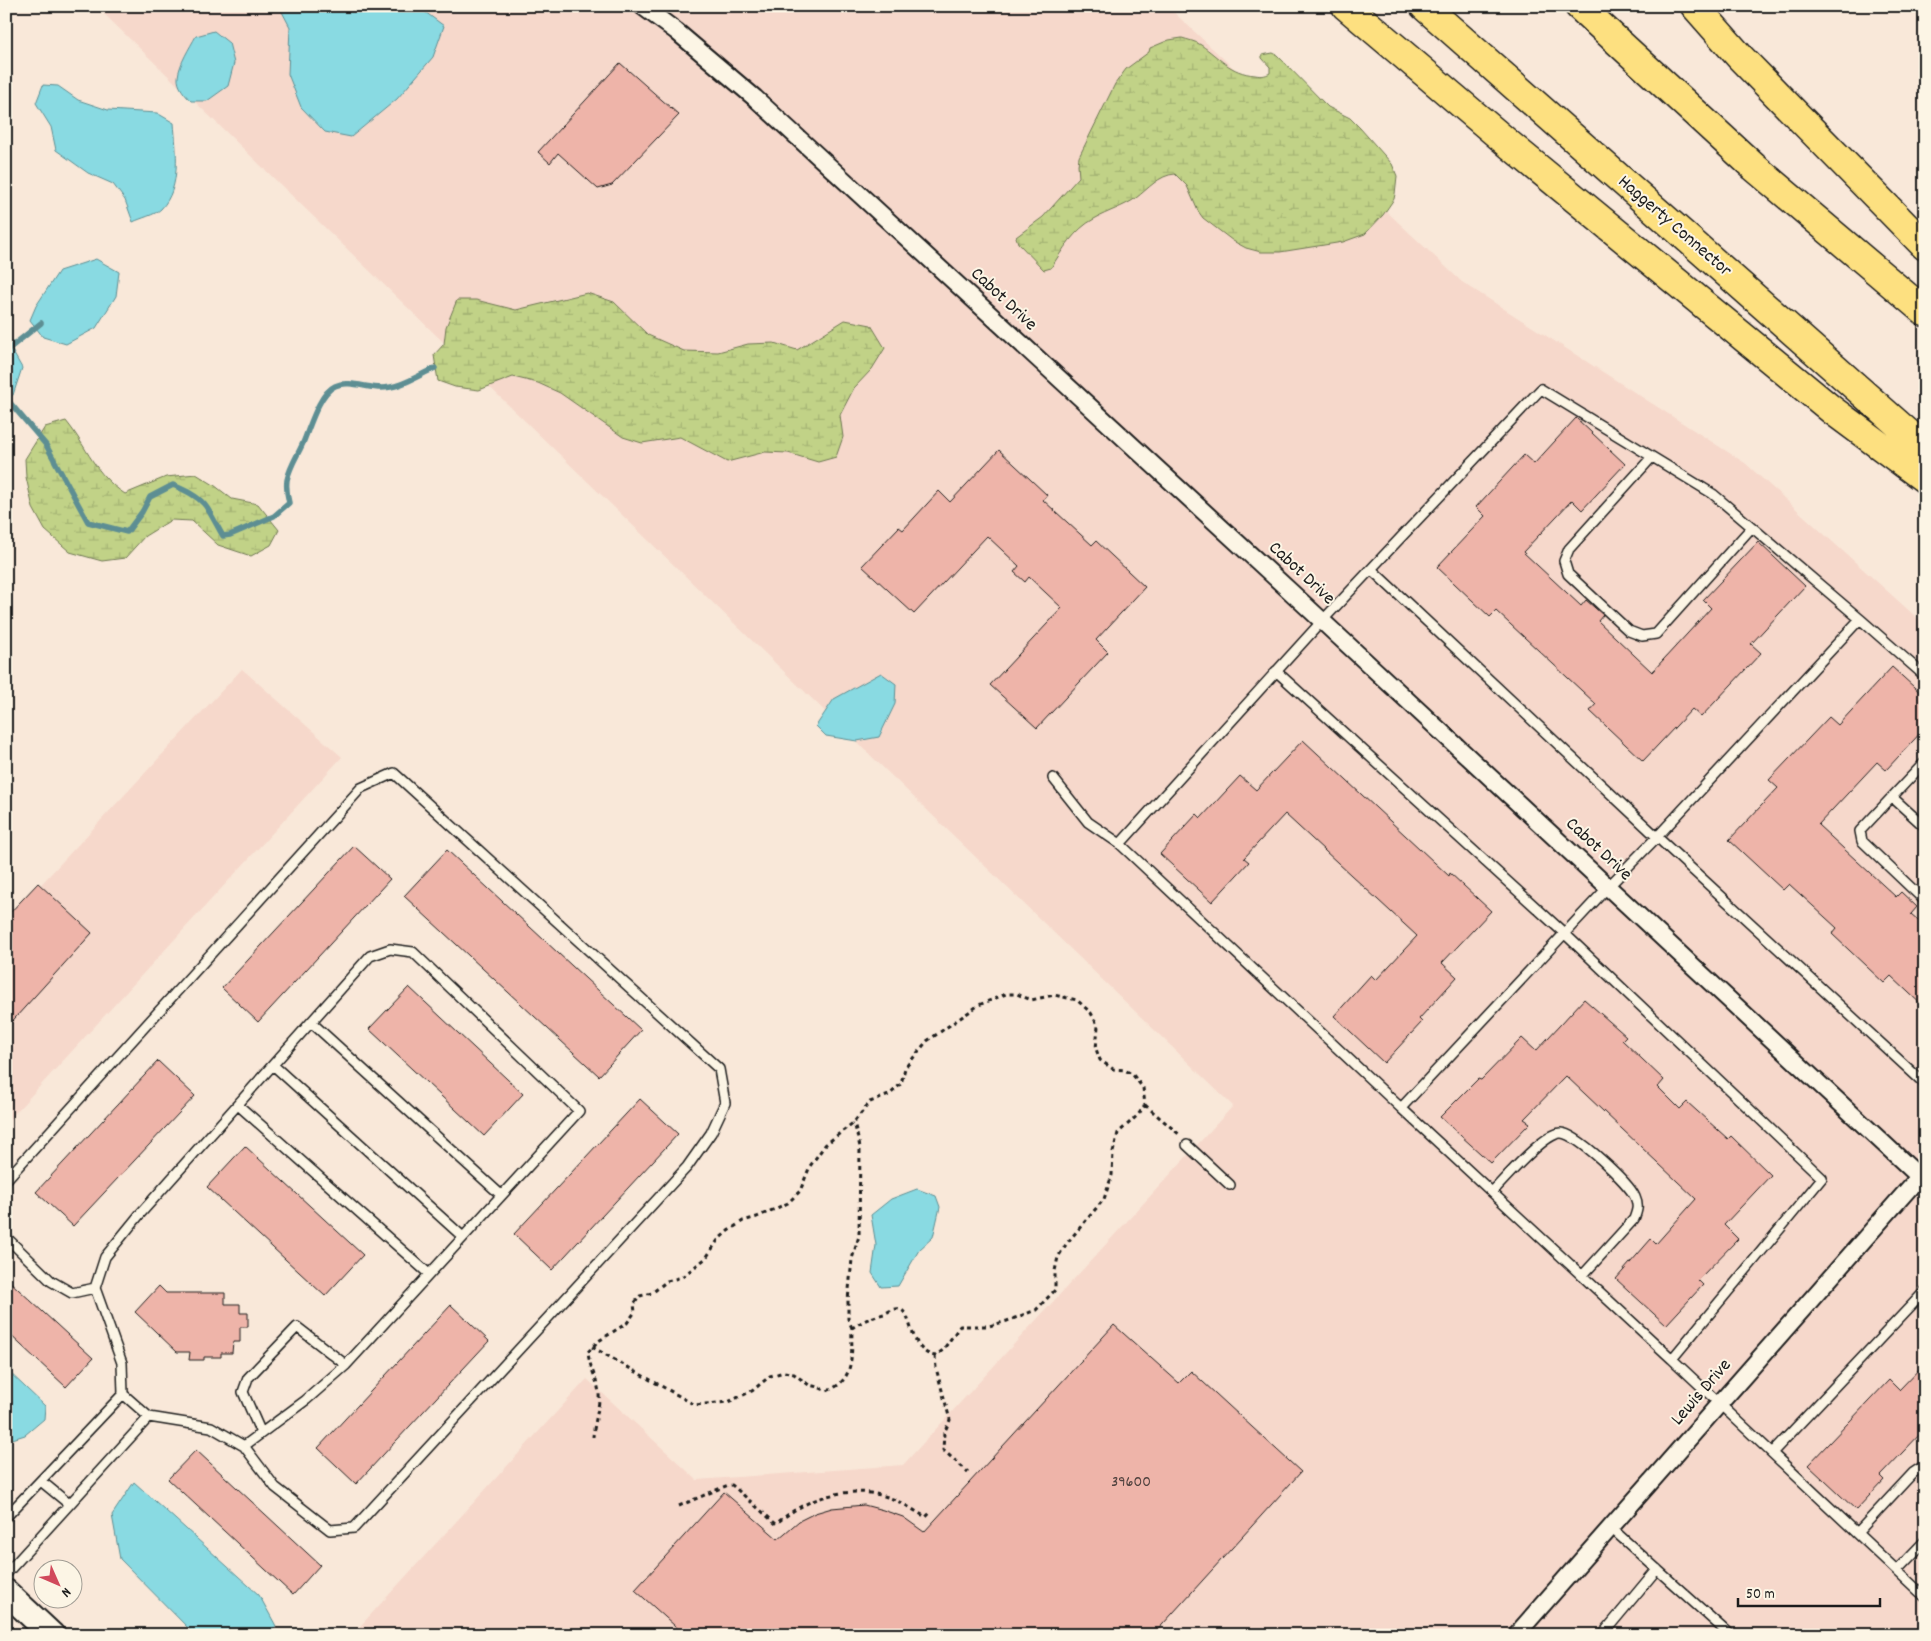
<svg xmlns="http://www.w3.org/2000/svg" width="1931" height="1641" viewBox="0 0 1931 1641" font-family="Dekko,sans-serif">
<defs>
<pattern id="wetland-marsh" width="20" height="14" patternUnits="userSpaceOnUse" patternTransform="scale(1.25)"><rect width="20" height="14" fill="#c1d287"/><path d="M1 5h8M5 5V1M11 12h8M15 12V8" fill="none" stroke="#a5b474"/></pattern>
</defs>
<rect width="100%" height="100%" fill="#f9e8d9"/>
<filter id="ink" filterUnits="userSpaceOnUse"><feTurbulence type="fractalNoise" baseFrequency=".02" numOctaves="2"/><feDisplacementMap in="SourceGraphic" scale="10" xChannelSelector="R" yChannelSelector="G"/><feConvolveMatrix kernelMatrix="1 2 1 2 8 2 1 2 1" color-interpolation-filters="sRGB"/></filter>
<g filter="url(#ink)">
<path fill="#f6d8cb" d="M 6,6 L 1167,6 L 1462,282 L 1745,463 L 1925,625 L 1925,1635 L 352,1635 L 587,1379 L 697,1480 L 903,1465 L 1233,1106 L 99,9 Z
M 242,669 L 342,757 L 6,1123 L 6,922 Z"/>
<path fill="url(#wetland-marsh)" stroke="#6e7752" d="M 1182,38 C 1188,40 1195,41 1201,45 C 1220,58 1230,73 1255,75 C 1261,76 1265,76 1270,73 L 1270,67 L 1262,58 L 1262,55 L 1273,53 L 1277,55 L 1328,107 L 1350,118 L 1360,128 L 1392,164 L 1397,176 L 1395,194 L 1394,199 L 1383,215 L 1365,234 L 1343,242 L 1280,252 L 1261,252 L 1246,248 L 1233,241 L 1203,218 L 1198,211 L 1187,186 L 1175,174 C 1159,175 1148,189 1136,198 C 1123,207 1108,211 1094,219 C 1075,229 1062,250 1051,268 L 1044,270 L 1018,243 L 1016,237 L 1043,217 L 1079,177 L 1078,165 L 1079,157 L 1115,84 L 1126,69 L 1149,52 L 1150,48 L 1169,40 Z
M 587,293 L 614,302 L 648,335 L 684,351 L 718,352 L 748,344 L 774,343 L 797,350 L 845,320 L 871,325 L 885,348 L 872,369 L 854,388 L 840,415 L 843,437 L 836,457 L 818,462 L 788,453 L 765,452 L 727,462 L 680,437 L 642,443 L 623,437 L 560,393 L 538,383 L 513,377 L 479,390 L 455,387 L 438,381 L 434,355 L 444,344 L 446,327 L 457,300 L 476,300 L 516,310 Z
M 66,421 C 88,448 94,474 125,494 L 166,477 L 196,474 L 214,485 L 232,499 L 258,504 L 279,530 L 271,545 L 251,556 L 218,545 L 192,521 L 171,520 L 145,536 L 125,558 L 102,561 L 70,552 L 45,530 L 33,508 L 26,477 L 25,459 L 45,427 Z"/>
<path fill="#89dae2" stroke="#5d8e93" d="M 279,6 L 417,6 L 444,26 L 433,57 L 397,99 L 351,137 L 325,132 L 301,107 L 288,74 L 290,27 Z
M 214,31 L 229,43 L 234,63 L 228,86 L 207,101 L 191,101 C 185,95 177,86 178,77 C 179,64 190,47 196,36 Z
M 43,85 L 58,86 L 78,100 L 108,110 L 157,113 L 174,123 C 176,151 182,187 161,209 C 155,215 141,218 133,222 L 125,200 L 113,184 L 88,173 L 56,150 L 51,127 L 36,103 Z
M 96,259 L 119,272 L 116,296 L 96,328 L 66,344 L 43,337 L 30,320 L 36,306 L 59,271 Z
M 6,340 L 22,368 L 13,395 L 6,399 Z
M 881,673 L 896,684 L 895,704 L 879,737 L 857,741 L 826,736 L 816,726 L 834,699 Z
M 917,1189 L 936,1196 L 940,1207 L 933,1237 L 919,1250 L 898,1286 L 881,1287 L 872,1273 L 876,1245 L 871,1215 L 891,1199 Z
M 6,1369 L 45,1406 L 44,1419 L 25,1435 L 6,1441 Z
M 134,1482 L 259,1595 L 276,1626 L 268,1635 L 195,1635 L 120,1559 L 112,1515 Z"/>
<g fill="none" stroke-linecap="round" stroke-linejoin="round">
<path stroke="#5d8e93" stroke-width="5.5" d="M 6,351 L 41,323
M 6,398 L 46,445 L 88,522 L 127,532 L 142,512 L 150,497 L 173,485 C 184,490 196,495 204,504 C 209,509 218,528 223,536 L 230,535 L 274,516 L 289,503 C 287,495 286,488 287,480 C 290,465 300,452 305,438 C 311,423 320,393 335,386 C 348,380 367,388 381,388 C 400,388 417,376 435,368"/>
</g>
<path fill="#eeb4a9" stroke="#1c1c1c" d="M 620,63 L 679,115 L 612,185 L 598,189 L 558,153 L 550,163 L 538,152 Z
M 1576,418 L 1625,464 L 1582,510 L 1572,500 L 1523,552 L 1581,606 L 1586,600 L 1603,615 L 1598,621 L 1652,672 L 1711,608 L 1703,600 L 1758,542 L 1805,586 L 1751,644 L 1761,653 L 1701,717 L 1692,709 L 1643,761 L 1590,711 L 1596,704 L 1496,611 L 1490,617 L 1437,567 L 1485,516 L 1476,507 L 1524,455 L 1534,464 Z
M 999,450 L 1047,495 L 1043,500 L 1092,545 L 1096,541 L 1145,587 L 1096,640 L 1108,652 L 1037,728 L 990,685 L 1062,608 L 1029,577 L 1025,582 L 1014,572 L 1019,566 L 987,536 L 914,614 L 862,566 L 899,527 L 903,530 L 939,491 L 950,502 Z
M 1892,667 L 1925,697 L 1925,728 L 1886,770 L 1877,762 L 1818,825 L 1896,897 L 1901,892 L 1917,907 L 1911,914 L 1925,926 L 1925,1008 L 1891,976 L 1884,983 L 1832,934 L 1837,928 L 1789,884 L 1783,890 L 1729,840 L 1778,788 L 1769,780 L 1829,717 L 1838,725 Z
M 1303,740 L 1449,876 L 1450,873 L 1491,911 L 1442,963 L 1457,977 L 1419,1019 L 1422,1022 L 1384,1063 L 1334,1016 L 1371,975 L 1376,980 L 1417,936 L 1285,814 L 1244,858 L 1249,862 L 1212,902 L 1160,854 L 1197,814 L 1201,818 L 1240,776 L 1256,790 Z
M 354,846 L 390,879 L 258,1022 L 222,988 Z
M 447,850 L 641,1030 L 599,1076 L 404,896 Z
M 38,883 L 92,933 L 6,1028 L 6,917 Z
M 409,987 L 523,1094 L 484,1136 L 369,1029 Z
M 1584,999 L 1626,1036 L 1622,1040 L 1664,1080 L 1658,1087 L 1680,1109 L 1687,1102 L 1728,1139 L 1731,1136 L 1771,1175 L 1724,1225 L 1738,1239 L 1698,1280 L 1703,1285 L 1666,1325 L 1616,1279 L 1651,1239 L 1656,1244 L 1696,1199 L 1566,1076 L 1524,1119 L 1530,1123 L 1491,1163 L 1440,1117 L 1478,1079 L 1481,1080 L 1522,1038 L 1536,1051 Z
M 158,1061 L 195,1096 L 73,1226 L 36,1192 Z
M 640,1099 L 678,1134 L 552,1270 L 514,1234 Z
M 245,1146 L 363,1255 L 325,1296 L 207,1187 Z
M 6,1278 L 93,1358 L 66,1387 L 6,1331 Z
M 159,1286 L 166,1293 L 225,1293 L 225,1304 L 240,1304 L 240,1313 L 248,1313 L 248,1327 L 240,1327 L 240,1342 L 233,1342 L 232,1353 L 221,1353 L 221,1357 L 204,1357 L 204,1360 L 189,1360 L 190,1352 L 177,1352 L 135,1312 Z
M 451,1305 L 489,1341 L 356,1484 L 318,1448 Z
M 1114,1325 L 1179,1383 L 1191,1371 L 1301,1472 L 1153,1635 L 685,1635 L 635,1590 L 724,1492 L 778,1539 L 799,1521 L 815,1513 L 832,1508 L 864,1505 L 883,1510 L 903,1517 L 924,1532 Z
M 1925,1363 L 1925,1429 L 1880,1476 L 1884,1480 L 1856,1510 L 1808,1465 L 1889,1380 L 1899,1390 Z
M 196,1450 L 320,1565 L 293,1595 L 168,1479 Z"/>
<g fill="none" stroke-linecap="round" stroke-linejoin="round">
<defs>
<path id="lane" d="M 1652,457 L 1569,549 L 1564,561 L 1568,574 L 1629,631 L 1642,636 L 1656,634 L 1752,527
M 1371,569 L 1657,837 L 1860,619 L 1925,676
M 1860,619 L 1713,494 L 1541,389 L 1322,621 L 1120,844 L 1401,1108 L 1608,887 L 1657,837 L 1925,1084
M 1276,671 L 1564,933 L 1822,1178 L 1672,1359 L 1401,1108
M 1925,762 L 1860,831 L 1862,841 L 1925,901
M 1053,778 L 1088,822 L 1120,844
M 1892,797 L 1925,827
M 311,1022 L 501,1195
M 273,1065 L 463,1237
M 238,1105 L 429,1274
M 1187,1145 L 1230,1185
M 6,1180 L 361,788 L 394,773 L 719,1069 L 725,1103 L 711,1133 L 687,1167 L 354,1528 L 330,1530 L 275,1487 L 244,1446 L 211,1427 L 149,1417 L 123,1394
M 1492,1192 C 1505,1179 1544,1133 1561,1133 C 1576,1133 1629,1183 1635,1197 C 1639,1206 1637,1211 1634,1219 L 1582,1276
M 6,1237 L 51,1281 L 72,1293 L 95,1288
M 1672,1359 L 1925,1597
M 261,1433 L 243,1392 L 248,1378 L 297,1327 L 346,1365
M 1772,1453 L 1925,1291
M 41,1481 L 69,1504
M 6,1517 L 123,1394 L 122,1363 L 95,1288 L 105,1257 L 140,1214 L 370,956 L 390,949 L 413,952 L 579,1111 L 346,1365 L 306,1400 L 244,1446
M 1610,1527 L 1730,1635
M 1857,1533 L 1913,1473 L 1925,1465
M 1897,1570 L 1925,1541
M 6,1574 L 149,1417
M 1602,1635 L 1657,1569"/>
<path id="street" d="M 642,6 L 676,31 L 755,98 L 1291,592 L 1925,1182
M 1516,1635 L 1919,1177"/>
<path id="secondary" d="M 6,1592 L 52,1635"/>
<path id="highway" d="M 1346,6 L 1510,145 L 1832,410 L 1925,479
M 1424,6 L 1925,448
M 1579,6 L 1754,167 L 1925,312
M 1695,6 L 1740,57 L 1925,246"/>
</defs>
<use href="#lane" stroke="#1c1c1c" stroke-width="12"/>
<use href="#street" stroke="#1c1c1c" stroke-width="20"/>
<use href="#secondary" stroke="#1c1c1c" stroke-width="28"/>
<use href="#highway" stroke="#1c1c1c" stroke-width="31"/>
<path stroke="#1c1c1c" stroke-width="3" stroke-dasharray="4 4" stroke-linecap="butt" d="M 1145,1105 L 1180,1135
M 852,1328 L 848,1319 L 848,1300 L 852,1259 L 859,1236 L 860,1147 L 854,1122
M 592,1347 L 695,1405 L 728,1402 L 752,1391 L 770,1376 L 784,1372 L 794,1374 L 809,1385 L 818,1387 L 827,1391 C 856,1380 851,1354 852,1328 C 865,1320 869,1318 884,1314 C 888,1312 894,1308 899,1309 C 913,1311 908,1351 935,1356 L 943,1350 L 960,1326 L 989,1326 L 1007,1321 L 1036,1310 L 1055,1290 L 1055,1271 L 1058,1257 L 1067,1243 L 1104,1199 L 1112,1175 L 1113,1152 L 1118,1133 L 1138,1115 L 1145,1105 L 1143,1088 L 1133,1075 L 1125,1070 L 1113,1069 L 1100,1060 L 1096,1049 L 1098,1026 L 1091,1013 L 1077,1000 L 1054,995 L 1031,1000 L 1017,994 L 1006,994 L 979,1005 L 927,1041 L 905,1068 L 901,1084 L 889,1095 L 870,1102 L 854,1122 L 825,1145 L 810,1166 L 800,1191 L 788,1203 L 757,1217 L 743,1221 L 728,1231 L 718,1240 L 706,1258 L 682,1277 L 667,1281 L 652,1293 L 640,1296 L 634,1304 L 635,1312 L 627,1323 L 597,1342 L 588,1352 C 589,1367 598,1380 599,1394 C 600,1406 594,1424 593,1437
M 935,1356 L 936,1368 L 950,1420 L 944,1433 L 943,1450 L 968,1472
M 679,1506 L 728,1485 L 732,1485 L 776,1524 C 805,1498 847,1485 884,1496 C 899,1500 913,1510 926,1517 L 932,1511"/>
<use href="#lane" stroke="#fcf5e5" stroke-width="9"/>
<use href="#street" stroke="#fcf5e5" stroke-width="16"/>
<use href="#secondary" stroke="#fcf5e5" stroke-width="24"/>
<use href="#highway" stroke="#fde080" stroke-width="28"/>
</g>
</g>
<g text-anchor="middle" dominant-baseline="central" stroke-width="4" stroke-linejoin="round" paint-order="stroke">
<g font-size="16" fill="#50423f">
<text x="1131" y="1482">39600</text>
</g>
<g font-size="19" fill="#1c1c1c" stroke="#fcf5e5">
<text transform="translate(1674 227) rotate(41)">Haggerty Connector</text>
<text transform="translate(1003 300) rotate(43)">Cabot Drive</text>
<text transform="translate(1301 574) rotate(43)">Cabot Drive</text>
<text transform="translate(1598 850) rotate(43)">Cabot Drive</text>
<text transform="translate(1702 1393) rotate(-49)">Lewis Drive</text>
</g>
</g>
<rect width="1931" height="1641" fill="none" stroke="#fcf5e5" stroke-width="25"/>
<rect x="12" y="12" width="1906" height="1616" fill="none" stroke="#1c1c1c" stroke-width="2" filter="url(#ink)"/>
<g transform="translate(58 1584) rotate(135)"><circle r="24" fill="#fcf5e5" stroke="#a29e95"/>
<path d="M0-4L9 19L0 12L-9 19Z" fill="#d1495b"/>
<text y="-8" font-size="14" font-weight="bold" text-anchor="middle" fill="#1c1c1c">N</text>
</g>
<path d="M1738 1598v8h142v-8" fill="none" stroke="#1c1c1c" stroke-width="2.5"/>
<text x="1746" y="1598" font-size="15" fill="#1c1c1c" stroke="#fcf5e5" stroke-width="4" paint-order="stroke">50 m</text>
</svg>
